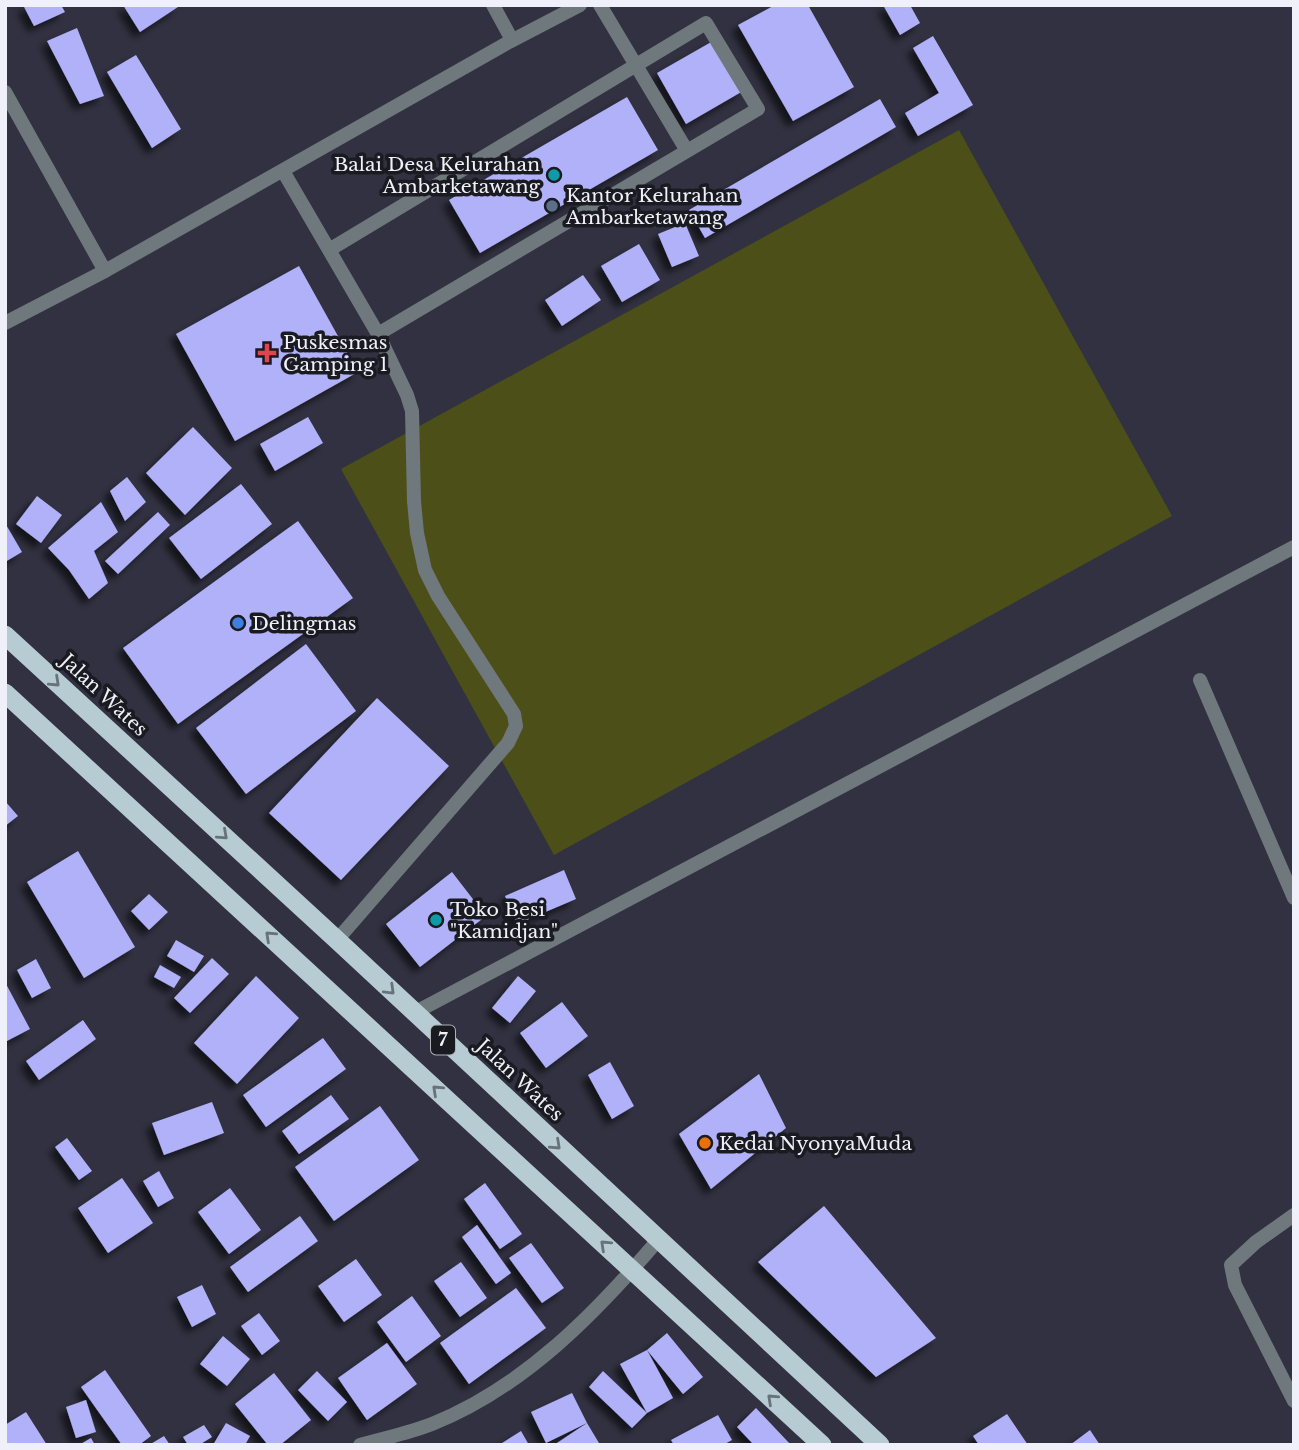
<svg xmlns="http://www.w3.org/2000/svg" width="1299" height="1450" viewBox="0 0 1299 1450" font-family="'Libre Baskerville',serif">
<defs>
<filter id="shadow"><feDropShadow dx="-6" dy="6" stdDeviation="3.5" flood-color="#0009"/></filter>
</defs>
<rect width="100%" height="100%" fill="#313141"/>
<path fill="#4d4f18" d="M 959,130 L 1172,516 L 554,855 L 341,469 Z"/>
<path fill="#b1b1fa" filter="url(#shadow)" d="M 23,5 L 61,5 L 65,12 L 34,26 Z
M 123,5 L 181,5 L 140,32 Z
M 775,5 L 808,5 L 854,87 L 793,121 L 738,25 Z
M 883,5 L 910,5 L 920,23 L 900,35 Z
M 77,28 L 104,96 L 80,104 L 47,41 Z
M 933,36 L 973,105 L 918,136 L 905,113 L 939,93 L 913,48 Z
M 713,41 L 743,91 L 686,124 L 657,73 Z
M 136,55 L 181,129 L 152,148 L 107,72 Z
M 627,97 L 658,150 L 480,253 L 449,200 Z
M 880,99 L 896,127 L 705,238 L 689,210 Z
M 685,223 L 699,256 L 672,267 L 658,234 Z
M 639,244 L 660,280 L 622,302 L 601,266 Z
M 299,266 L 358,372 L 235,441 L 176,334 Z
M 583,275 L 601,300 L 562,326 L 545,300 Z
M 308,417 L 323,443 L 275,471 L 260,444 Z
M 193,427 L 232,468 L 185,515 L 146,473 Z
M 127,477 L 146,502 L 125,521 L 110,491 Z
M 241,484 L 272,524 L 201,579 L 169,538 Z
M 37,496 L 62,515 L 41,543 L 16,524 Z
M 101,502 L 118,532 L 94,551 L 108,583 L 89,599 L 69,570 L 48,548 Z
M 158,512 L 170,525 L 118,574 L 105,561 Z
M 298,521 L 353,598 L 178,724 L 123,648 Z
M 5,523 L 22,552 L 5,562 Z
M 306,644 L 356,711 L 246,794 L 196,728 Z
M 377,698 L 449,766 L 341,880 L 269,813 Z
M 5,801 L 18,816 L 5,826 Z
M 78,851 L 135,947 L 84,978 L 27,882 Z
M 564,870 L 576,899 L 517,924 L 505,896 Z
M 452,872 L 486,916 L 420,967 L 386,924 Z
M 149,894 L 168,912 L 149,930 L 131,911 Z
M 176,940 L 204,956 L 194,972 L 167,956 Z
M 212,958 L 229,974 L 190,1013 L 174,998 Z
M 36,959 L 51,988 L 32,998 L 17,970 Z
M 160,965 L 181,977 L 174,988 L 154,977 Z
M 256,976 L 299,1018 L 237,1084 L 194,1043 Z
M 518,976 L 536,991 L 510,1023 L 492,1008 Z
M 5,982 L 30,1029 L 5,1042 Z
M 562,1002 L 588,1036 L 546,1068 L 520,1033 Z
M 83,1020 L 96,1039 L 39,1080 L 26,1061 Z
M 323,1038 L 346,1069 L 266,1127 L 243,1095 Z
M 610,1062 L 634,1106 L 612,1119 L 588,1075 Z
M 759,1074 L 786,1128 L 711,1189 L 679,1134 Z
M 331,1095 L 349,1119 L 299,1154 L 282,1131 Z
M 212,1102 L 224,1133 L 164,1155 L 152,1123 Z
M 380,1106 L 419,1160 L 334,1221 L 295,1167 Z
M 67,1138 L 92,1171 L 79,1180 L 55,1147 Z
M 159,1171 L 174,1198 L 158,1207 L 143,1181 Z
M 122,1178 L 153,1223 L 108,1253 L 78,1208 Z
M 485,1183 L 522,1234 L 500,1249 L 464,1199 Z
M 230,1188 L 261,1230 L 229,1254 L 198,1212 Z
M 824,1206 L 936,1338 L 876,1377 L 758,1262 Z
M 300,1216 L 318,1241 L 248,1292 L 230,1267 Z
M 477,1225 L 511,1273 L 496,1284 L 462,1237 Z
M 531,1243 L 564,1288 L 542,1303 L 509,1258 Z
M 356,1259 L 382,1295 L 344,1322 L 318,1286 Z
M 461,1262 L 487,1298 L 460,1317 L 434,1281 Z
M 202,1285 L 216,1314 L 192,1327 L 177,1297 Z
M 516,1288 L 546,1328 L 469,1384 L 440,1343 Z
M 412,1296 L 441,1336 L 406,1362 L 377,1322 Z
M 259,1313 L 280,1341 L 262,1355 L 241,1326 Z
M 667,1333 L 703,1377 L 683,1394 L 647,1350 L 673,1398 L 647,1413 L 620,1364 L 647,1350 Z
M 223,1336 L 250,1359 L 227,1386 L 200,1364 Z
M 387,1343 L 417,1384 L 367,1420 L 338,1378 Z
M 105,1370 L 151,1436 L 139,1445 L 122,1445 L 81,1387 Z
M 317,1371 L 347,1402 L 328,1421 L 298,1390 Z
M 603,1371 L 647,1413 L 632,1428 L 589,1387 Z
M 274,1373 L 311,1420 L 280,1445 L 268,1445 L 235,1404 Z
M 572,1393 L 587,1423 L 546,1443 L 531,1412 Z
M 86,1400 L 96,1432 L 76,1438 L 66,1407 Z
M 756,1408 L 791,1445 L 754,1445 L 737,1427 Z
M 26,1412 L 47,1445 L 5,1445 L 5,1425 Z
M 1007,1414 L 1028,1445 L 979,1445 L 973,1436 Z
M 718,1415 L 732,1440 L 723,1445 L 674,1445 L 671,1440 Z
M 226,1423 L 250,1436 L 245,1445 L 213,1445 Z
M 587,1423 L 599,1443 L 554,1445 Z
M 204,1425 L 212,1437 L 199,1445 L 188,1445 L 183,1437 Z
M 1090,1430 L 1100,1445 L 1070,1445 Z
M 521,1431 L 529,1445 L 499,1445 Z
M 164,1436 L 170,1445 L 149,1445 Z
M 91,1438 L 95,1445 L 79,1445 Z"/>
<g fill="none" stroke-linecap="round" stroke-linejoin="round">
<path stroke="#6f787c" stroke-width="14" d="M 493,5 L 512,40
M 283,171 L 378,334 L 687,151 L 600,5
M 329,250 L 706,23 L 758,109 L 687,151
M 1200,680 L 1294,898
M 337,940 L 508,743 L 516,726 L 514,714 L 438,596 L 425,570 L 417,533 L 414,501 L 412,411 L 407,395 L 378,334
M 1294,1215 L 1256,1242 L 1231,1265 L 1235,1285 L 1294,1401"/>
<path stroke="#6f787c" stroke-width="14" d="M 5,92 L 105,271
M 414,1013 L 1294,547
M 360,1445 C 384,1438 409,1433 432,1424 C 523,1388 596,1313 658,1240"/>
<path stroke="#6f787c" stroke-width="14" d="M 5,323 L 105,271 L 509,42 L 580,5"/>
<path stroke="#b6cbd2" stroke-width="19" d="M 5,635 L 337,940 L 880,1445
M 5,693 L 822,1445"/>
</g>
<defs><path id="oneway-chevron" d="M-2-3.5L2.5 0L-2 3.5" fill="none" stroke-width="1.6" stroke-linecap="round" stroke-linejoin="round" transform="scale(1.75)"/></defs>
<g stroke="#68727a">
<use href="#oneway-chevron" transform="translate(55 682) rotate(43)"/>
<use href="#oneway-chevron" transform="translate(223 835) rotate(42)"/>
<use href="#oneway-chevron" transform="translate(270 936) rotate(-137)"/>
<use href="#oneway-chevron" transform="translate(390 990) rotate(44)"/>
<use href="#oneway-chevron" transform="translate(437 1090) rotate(-137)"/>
<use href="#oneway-chevron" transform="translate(556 1145) rotate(43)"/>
<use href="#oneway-chevron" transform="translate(605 1245) rotate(-137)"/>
<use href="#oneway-chevron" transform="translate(772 1399) rotate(-137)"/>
</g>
<g fill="#0f9aa8" stroke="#1a1a21" stroke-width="2.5">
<circle cx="554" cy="175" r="7"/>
<circle cx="436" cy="920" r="7"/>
</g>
<circle fill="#5c6f8a" stroke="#1a1a21" stroke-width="2.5" cx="552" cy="206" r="7"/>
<path fill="#e0444e" stroke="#1a1a21" stroke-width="2.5" d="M263.5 342.5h7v7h7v7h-7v7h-7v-7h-7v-7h7z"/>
<circle fill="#3f7fe0" stroke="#1a1a21" stroke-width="2.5" cx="238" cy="623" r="7"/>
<circle fill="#e8710a" stroke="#1a1a21" stroke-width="2.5" cx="705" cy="1143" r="7"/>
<g text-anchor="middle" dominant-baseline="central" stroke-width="7" stroke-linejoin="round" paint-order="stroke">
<rect fill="#1a1a21" stroke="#b0b0b9" stroke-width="2" x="431" y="1025.5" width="24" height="29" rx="5"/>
<g font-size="18" font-weight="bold" fill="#f0f0fa">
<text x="443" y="1040">7</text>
</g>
<g font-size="19" fill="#f0f0fa" stroke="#1a1a21" text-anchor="start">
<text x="540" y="164" text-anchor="end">Balai Desa Kelurahan<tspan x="540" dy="22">Ambarketawang</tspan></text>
<text x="566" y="195">Kantor Kelurahan<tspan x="566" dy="22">Ambarketawang</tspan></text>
<text x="283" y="342">Puskesmas<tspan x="283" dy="22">Gamping 1</tspan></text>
<text x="252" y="623">Delingmas</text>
<text x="450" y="909">Toko Besi<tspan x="450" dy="22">"Kamidjan"</tspan></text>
<text x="719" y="1143">Kedai NyonyaMuda</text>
</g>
<g font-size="19" fill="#f0f0fa" stroke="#1a1a21">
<text transform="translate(104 695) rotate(43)">Jalan Wates</text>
<text transform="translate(520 1080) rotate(43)">Jalan Wates</text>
</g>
</g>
<rect width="1299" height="1450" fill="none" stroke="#f0f0fa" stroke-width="14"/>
</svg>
